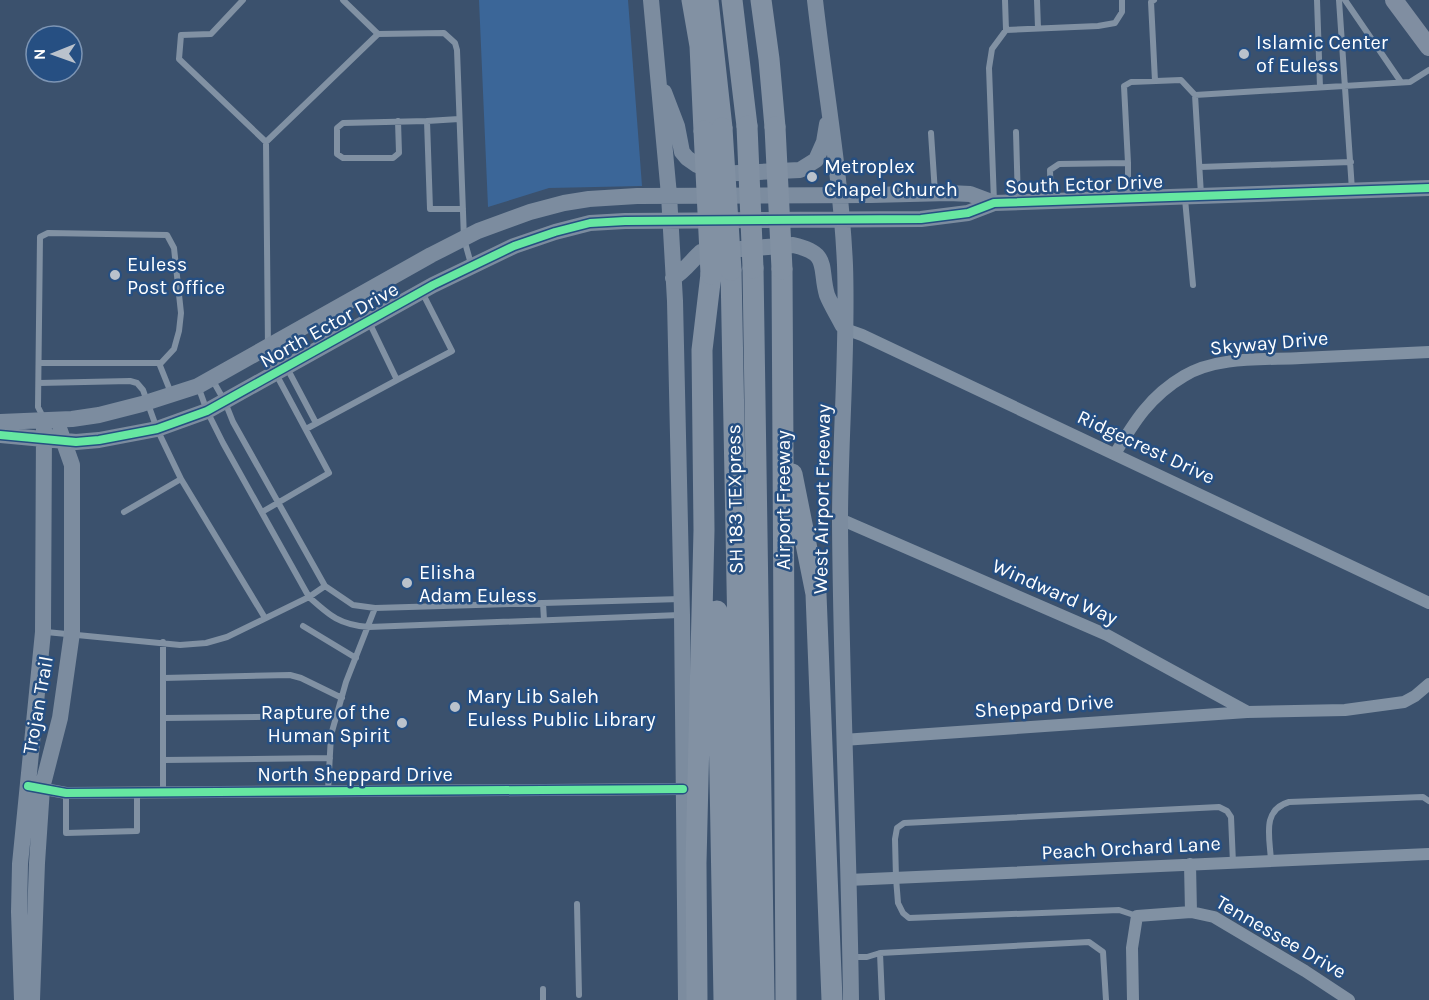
<svg xmlns="http://www.w3.org/2000/svg" width="1429" height="1000" viewBox="0 0 1429 1000" font-family="Karla,sans-serif">
<rect width="100%" height="100%" fill="#3b516d"/>
<path fill="#3b6698" d="M 479,0 L 628,0 L 642,186 L 549,188 L 488,207 Z"/>
<g fill="none" stroke-linecap="round" stroke-linejoin="round">
<path stroke="#8191a3" stroke-width="6" d="M 243,0 L 211,34 L 181,35 L 179,59 L 266,142 L 268,348 L 276,374 L 329,473 L 262,512
M 343,0 L 378,34
M 1037,0 L 1038,28
M 1154,0 L 1151,2 L 1155,81
M 1317,0 L 1320,87
M 1339,0 L 1352,190
M 1345,0 L 1401,82
M 1006,30 L 1098,26 L 1115,23 L 1122,12 L 1122,0
M 459,119 L 427,121 L 430,209 L 463,209
M 398,121 L 399,153 L 393,158 L 343,158 L 337,154 L 337,128 L 343,123 L 427,121
M 1016,132 L 1018,202
M 931,133 L 935,193
M 266,142 L 378,34 L 444,33 L 455,43 L 457,50 L 464,239 L 471,264
M 1128,163 L 1124,86 L 1131,82 L 1181,80 L 1195,95
M 1200,167 L 1351,162
M 1201,195 L 1195,95 L 1410,82 L 1429,70
M 1185,199 L 1193,285
M 1051,201 L 1050,170 L 1059,164 L 1128,163 L 1128,196
M 994,202 L 989,68 L 992,49 L 1006,30 L 1005,0
M 39,363 L 161,363 L 174,349 L 179,331 L 181,313 L 174,248 L 167,235 L 48,233 L 40,237 L 38,407 L 44,419
M 159,363 L 171,393
M 287,368 L 316,423
M 212,379 L 225,402 L 233,422 L 325,586 L 353,605 L 375,608 L 681,599
M 397,380 L 452,351 L 422,292
M 39,383 L 130,381 L 137,383 L 143,390 L 157,429 L 181,479 L 265,618
M 198,386 L 207,411 L 223,443 L 309,597 C 330,616 340,625 369,627 L 680,615
M 306,429 L 397,380 L 369,322
M 124,512 L 181,479
M 543,603 L 544,620
M 303,626 L 356,658
M 46,632 L 180,645 L 206,643 L 227,637 L 309,597 L 325,586
M 163,642 L 163,792
M 163,678 L 290,675 L 301,678 L 342,698
M 164,718 L 337,716
M 164,760 L 330,758
M 328,791 L 331,735 L 346,682 L 375,608
M 66,793 L 66,833 L 137,831 L 137,793
M 1271,861 C 1270,838 1261,810 1289,802 L 1423,797 L 1429,801
M 577,904 L 579,995
M 1137,916 L 1119,910 L 909,918 L 903,913 L 898,903 L 896,878 L 895,839 L 897,828 L 904,823 L 1219,807 L 1227,811 L 1231,817 L 1233,863
M 880,953 L 882,1000
M 853,957 L 867,957 L 880,953 L 1089,942 L 1103,952 L 1106,1000
M 543,989 L 543,1000"/>
<path stroke="#8191a3" stroke-width="12" d="M 845,329 L 862,335 L 1429,603
M 1115,454 C 1134,422 1150,396 1184,376 C 1217,356 1263,360 1301,358 C 1343,356 1386,354 1429,352
M 840,519 L 1107,635 L 1246,711
M 843,740 L 1247,712 L 1345,710 L 1404,702 L 1415,696 L 1429,684
M 34,787 L 66,793 L 683,789
M 1190,864 L 1191,912
M 848,880 L 1429,854
M 1133,1000 L 1132,948 L 1137,916 L 1191,912 L 1214,917 L 1305,971 L 1349,1000"/>
<path stroke="#7c8c9f" stroke-width="16" d="M 651,0 L 669,195 L 675,301 L 682,615 L 686,1000
M 815,0 C 825,89 841,176 845,265 C 848,351 840,436 840,522 C 841,681 849,841 851,1000
M 664,92 L 677,126 L 682,152 L 687,158 L 697,165 L 718,174 L 800,170 L 816,160 L 824,142 L 827,124
M 673,278 C 685,271 691,261 701,252 L 793,245 C 831,253 819,268 827,295 C 831,305 838,316 843,326
M 0,422 L 72,419 L 99,415 L 142,404 L 198,386 L 431,255 L 478,231 L 530,212 L 564,203 L 589,199 L 637,196 L 871,195 L 949,193 L 970,194 L 994,203
M 0,435 L 76,442 L 99,440 L 157,429 L 207,411 L 433,285 L 514,246 L 555,232 L 590,223 L 625,221 L 921,219 L 968,213 L 994,203 L 1429,188
M 22,1000 L 19,912 L 20,864 L 43,632 L 44,429
M 32,1000 L 37,863 L 42,788 L 60,718 L 72,633 L 72,465 L 60,431"/>
<path stroke="#808ea1" stroke-width="18" d="M 1394,0 L 1429,47"/>
<path stroke="#8291a3" stroke-width="21" d="M 692,0 L 700,46 L 704,131
M 708,0 L 722,128
M 732,0 L 747,126
M 761,0 L 769,59 L 775,127
M 753,268 L 764,1000
M 782,269 L 786,1000
M 731,270 L 745,1000
M 792,474 L 816,594 L 832,1000
M 717,611 L 724,1000
M 697,1000 L 696,863 L 704,530 L 702,350 L 711,274"/>
<path stroke="#8291a3" stroke-width="21" d="M 747,126 L 753,268
M 775,127 L 782,269
M 722,128 L 731,270
M 704,131 L 711,274"/>
<defs>
<path id="cycleway" d="M 0,435 L 76,442 L 99,440 L 157,429 L 207,411 L 433,285 L 514,246 L 555,232 L 590,223 L 625,221 L 921,219 L 968,213 L 994,203 L 1429,188
M 28,786 L 66,793 L 683,789"/>
</defs>
<use href="#cycleway" stroke="#264f82" stroke-width="11"/>
<use href="#cycleway" stroke="#66e7a1" stroke-width="8"/>
</g>
<g fill="#bac2cc" stroke="#264f82" stroke-width="2">
<circle cx="1244" cy="54" r="6"/>
<circle cx="812" cy="177" r="6"/>
<circle cx="115" cy="275" r="6"/>
<circle cx="407" cy="583" r="6"/>
<circle cx="455" cy="707" r="6"/>
<circle cx="402" cy="723" r="6"/>
</g>
<g text-anchor="middle" dominant-baseline="central" stroke-width="5" stroke-linejoin="round" paint-order="stroke">
<g font-size="20" fill="#fff" stroke="#264f82" text-anchor="start">
<text x="1256" y="42">Islamic Center<tspan x="1256" dy="23">of Euless</tspan></text>
<text x="824" y="166">Metroplex<tspan x="824" dy="23">Chapel Church</tspan></text>
<text x="127" y="264">Euless<tspan x="127" dy="23">Post Office</tspan></text>
<text x="419" y="572">Elisha<tspan x="419" dy="23">Adam Euless</tspan></text>
<text x="467" y="696">Mary Lib Saleh<tspan x="467" dy="23">Euless Public Library</tspan></text>
<text x="390" y="712" text-anchor="end">Rapture of the<tspan x="390" dy="23">Human Spirit</tspan></text>
</g>
<g font-size="20" fill="#fff" stroke="#264f82">
<text transform="translate(1084 184) rotate(-2)">South Ector Drive</text>
<text transform="translate(329 325) rotate(-29)">North Ector Drive</text>
<text transform="translate(1269 343) rotate(-5)">Skyway Drive</text>
<text transform="translate(1146 447) rotate(25)">Ridgecrest Drive</text>
<text transform="translate(735 499) rotate(-91)">SH 183 TEXpress</text>
<text transform="translate(822 499) rotate(-89)">West Airport Freeway</text>
<text transform="translate(783 500) rotate(-90)">Airport Freeway</text>
<text transform="translate(1055 592) rotate(24)">Windward Way</text>
<text transform="translate(38 705) rotate(-80)">Trojan Trail</text>
<text transform="translate(1044 706) rotate(-4)">Sheppard Drive</text>
<text x="355" y="774">North Sheppard Drive</text>
<text transform="translate(1131 848) rotate(-3)">Peach Orchard Lane</text>
<text transform="translate(1281 937) rotate(30)">Tennessee Drive</text>
</g>
</g>
<g transform="translate(54 54) rotate(269)"><circle r="28" fill="#264f82" stroke="#7d95b4" stroke-width="1.5"/>
<path d="M0-4.5L10 22L0 15L-10 22Z" fill="#bac2cc"/>
<text y="-9" font-size="16" font-weight="bold" text-anchor="middle" fill="#ffffff">N</text>
</g>
</svg>
